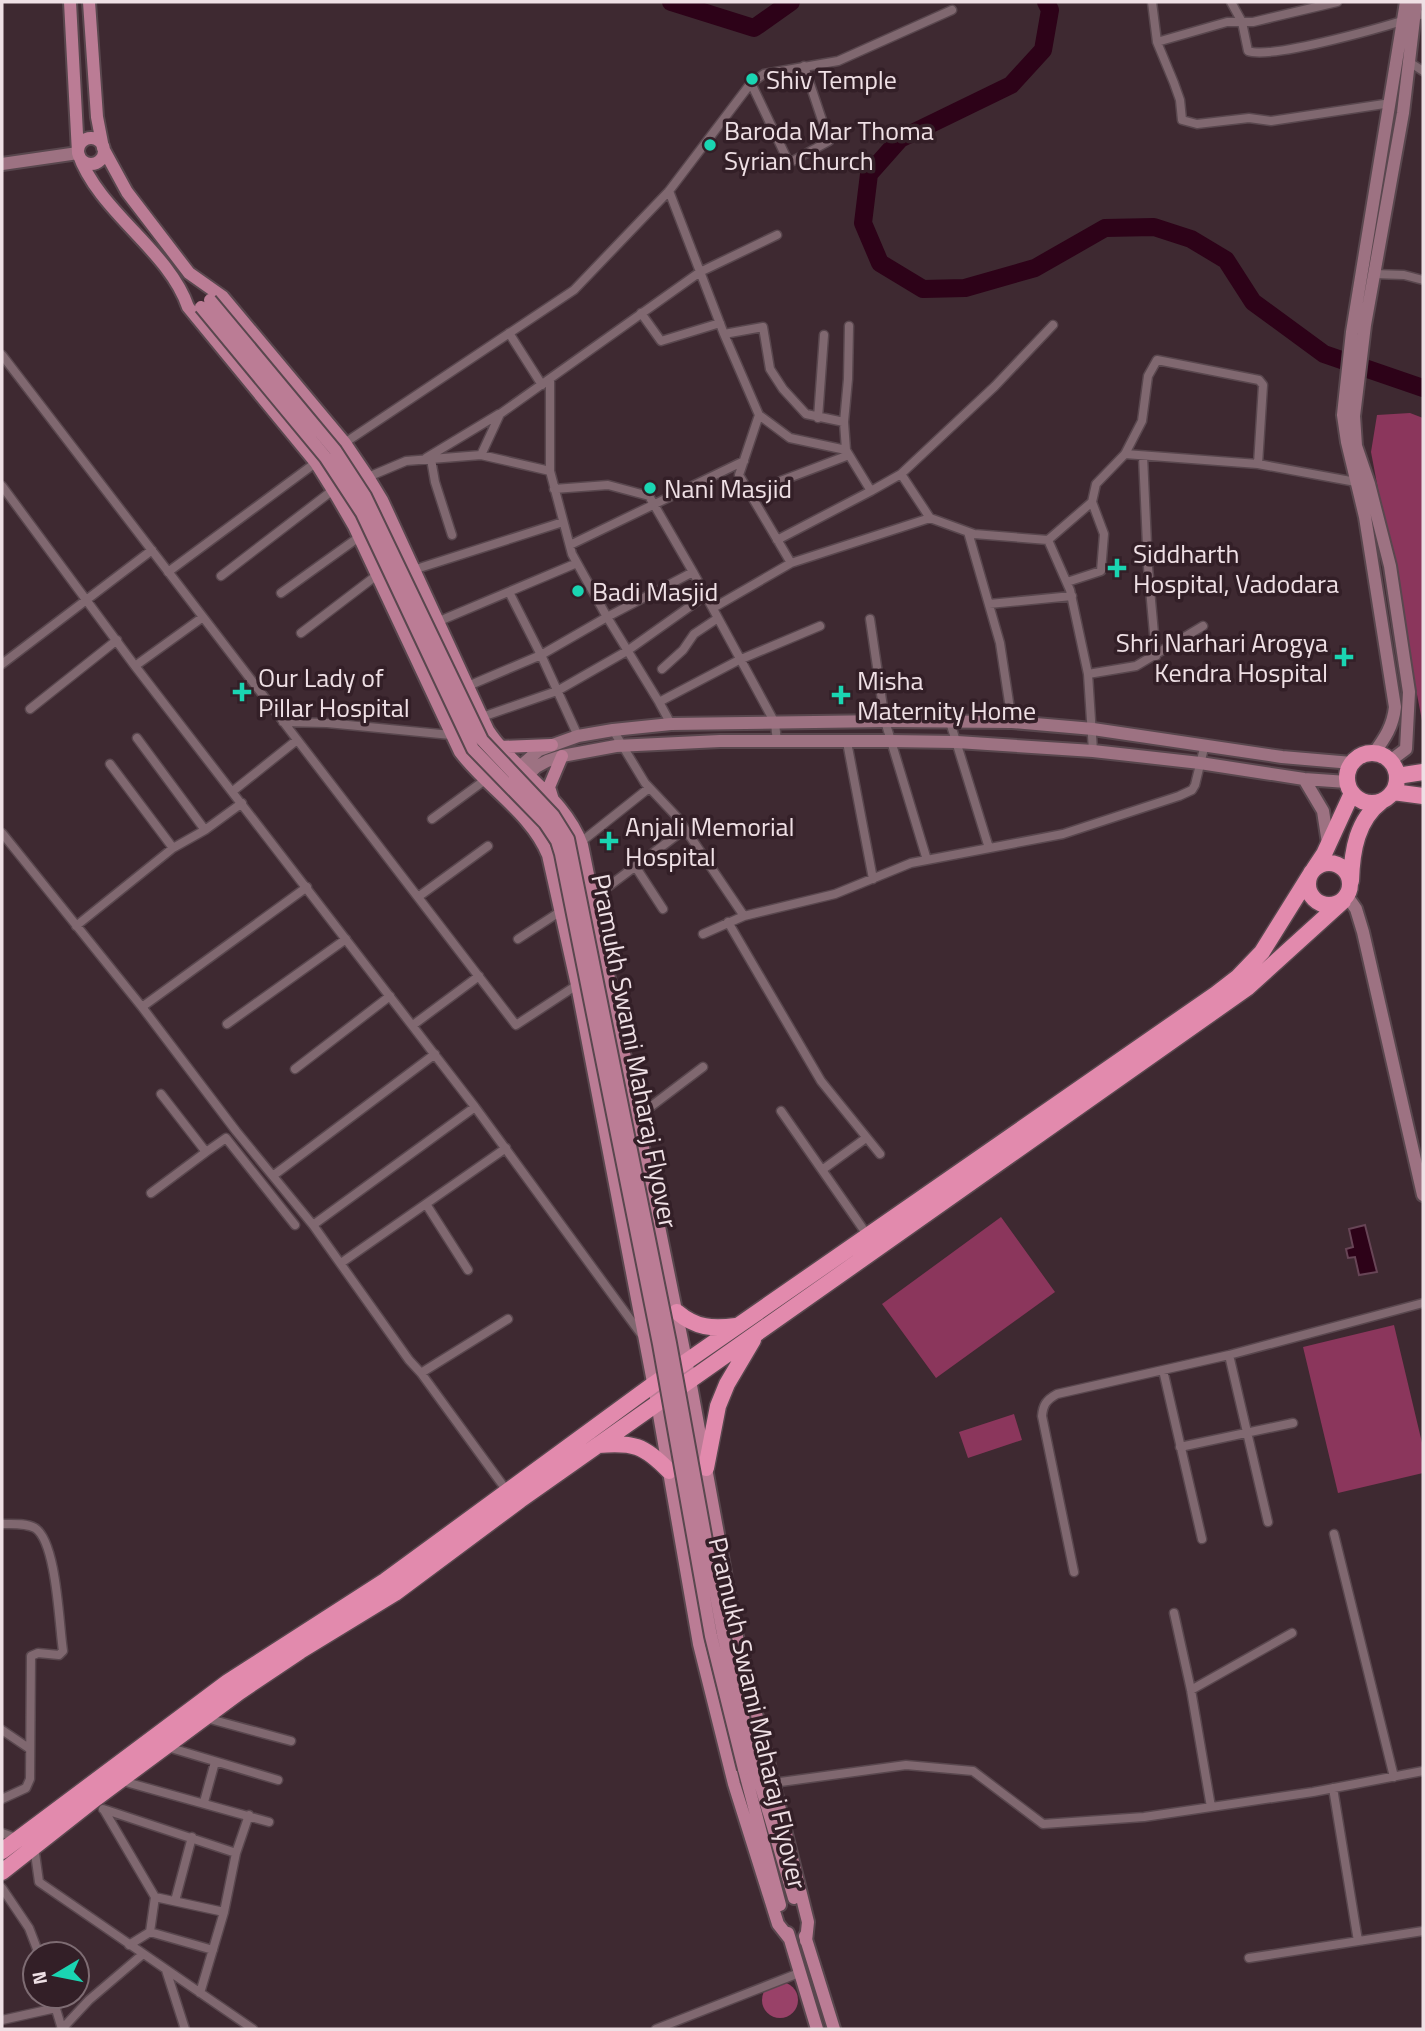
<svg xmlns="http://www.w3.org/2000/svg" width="1425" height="2031" viewBox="0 0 1425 2031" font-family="'Titillium Web',sans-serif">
<rect width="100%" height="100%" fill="#3e2931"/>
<path fill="#8b365c" d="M 1410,413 L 1423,418 L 1423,726 L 1371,452 L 1377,415 Z
M 1001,1217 L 1055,1292 L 936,1378 L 882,1304 Z
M 1394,1325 L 1423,1447 L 1423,1473 L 1338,1493 L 1303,1347 Z
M 1014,1414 L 1022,1440 L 968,1458 L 959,1432 Z"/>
<path fill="#994168" d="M762 2000a18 18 0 1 1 36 0a18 18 0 1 1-36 0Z"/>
<path fill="#2d0218" stroke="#674556" stroke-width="2" d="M 1365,1225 L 1377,1272 L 1359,1275 L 1355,1257 L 1348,1258 L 1346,1249 L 1353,1247 L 1349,1229 Z"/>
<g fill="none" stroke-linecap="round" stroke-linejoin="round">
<path stroke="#2d0218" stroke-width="18" d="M 671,2 L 754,28 L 791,2
M 1046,2 L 1050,10 L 1043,50 L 1011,85 L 900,139 L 869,174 L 863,223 L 880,263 L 923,289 L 965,288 L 1035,268 L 1105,228 L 1154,227 L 1191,239 L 1226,260 L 1253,302 L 1324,354 L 1423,388"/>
<defs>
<path id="street" d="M 1152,2 L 1157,42 L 1174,83 L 1180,100 L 1182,120 L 1197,124 L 1249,118 L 1271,121 L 1391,103
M 1231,2 L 1242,22 L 1248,51 C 1272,60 1395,24 1423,14
M 1157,42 L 1227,22 L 1253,22 L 1337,2
M 1409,62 L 1423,71
M 751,83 L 789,163 L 829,141 L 804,66
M 669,191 L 724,334
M 1374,274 L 1404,275 L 1423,280
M 641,313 L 661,341 L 720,323
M 849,326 L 848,379 L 844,422 L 806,414 L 783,389 L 770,369 L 763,327 L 724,334 L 759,415 L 790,438 L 846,450 L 871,491 L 901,474 L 930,518 L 974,534 L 1048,540 L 1070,590 L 1088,674 L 1093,751
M 509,333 L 542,385
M 2,355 L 516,1025 L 577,985
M 759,415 L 739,475 L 791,563 L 930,518
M 818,418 L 824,335
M 844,422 L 846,450
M 343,444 L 574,290 L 669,191 L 751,83 L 764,74 L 838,61 L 952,10
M 1125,454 L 1258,464 L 1356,482
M 481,455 L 500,414 L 700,272 L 777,235
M 1143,456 L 1148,567 L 1156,656
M 426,458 L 499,414
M 431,459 L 435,482 L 452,535
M 901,474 L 995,386 L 1053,325
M 368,477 L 406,461 L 481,455 L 550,471
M 2,486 L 135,666 L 475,1107 L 641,1334
M 554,489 L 608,485 L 649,496 L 693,572
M 749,493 L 849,455
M 968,532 L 1000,643 L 1012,722
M 777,540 L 871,491
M 1048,540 L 1092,502
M 570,545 L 744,461
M 413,570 L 563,522
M 168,572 L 318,461
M 221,576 L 333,490
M 1067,582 L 1101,571 L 1104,534 L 1092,502 L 1096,484 L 1125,454 L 1142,421 L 1148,376 L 1157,360 L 1259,380 L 1263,385 L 1258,464
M 509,592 L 541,655 L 578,736
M 281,593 L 359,537
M 989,604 L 1072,596
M 713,608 L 791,563
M 870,619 L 885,721 L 927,860
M 437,622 L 577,563
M 301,633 L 377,575
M 2,664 L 152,550
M 135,666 L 203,617
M 662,669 L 683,650 L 694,634 L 718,618
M 1088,674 L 1136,666 L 1203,626
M 468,686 L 541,655 L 607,617 L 572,554 L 550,471 L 550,379
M 659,702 L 739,660 L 820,626
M 30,709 L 117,640
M 482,717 L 557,691 L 627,651 L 706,595
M 283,722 L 327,723 L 451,735
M 950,722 L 989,848
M 671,724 L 659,702 L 607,617 L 693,572 L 775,723 L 777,742
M 613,730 L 645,783 L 677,817 L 744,916 L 835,894 L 911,863 L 1063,834 L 1179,796 L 1192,790 L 1195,785 L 1205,744
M 137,738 L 205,830
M 847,742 L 873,879
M 110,764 L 173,848
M 233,791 L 297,740
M 432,819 L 485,780
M 2,833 L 142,1007 L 236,1131 L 313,1225 L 409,1360 L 421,1373 L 507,1491
M 581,842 L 649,788
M 635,866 L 663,909
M 418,897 L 488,846
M 593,898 L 685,829
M 728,922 L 821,1081 L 880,1154
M 76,926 L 173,848 L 205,830 L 242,803
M 703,934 L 744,916
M 518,939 L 561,911
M 142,1007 L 307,887
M 227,1024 L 346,939
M 413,1025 L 479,976
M 295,1069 L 390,996
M 781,1111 L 868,1236
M 637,1117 L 703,1067
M 206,1152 L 226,1138 L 295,1225
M 822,1170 L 866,1138
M 274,1175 L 435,1054
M 151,1193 L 206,1152 L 161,1094
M 426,1204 L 468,1270
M 313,1225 L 475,1107
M 341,1263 L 506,1148
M 1229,1355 L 1268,1522
M 1163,1370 L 1202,1539
M 421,1373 L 508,1319
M 1180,1447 L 1293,1423
M 2,1524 C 12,1524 26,1523 35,1528 C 57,1542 59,1626 63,1651 L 59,1655 L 38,1653 L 31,1656 L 30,1779 L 26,1788 L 2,1799
M 1334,1534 L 1394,1777
M 1074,1572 L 1042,1416 C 1043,1405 1046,1400 1057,1394 L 1229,1355 L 1423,1303
M 1174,1613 L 1191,1690 L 1211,1807
M 1191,1690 L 1292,1633
M 206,1718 L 291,1741
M 2,1730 L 30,1749
M 164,1746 L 278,1780
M 122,1781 L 269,1822
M 773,1783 L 906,1765 L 973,1771 L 1043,1824 L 1144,1817 L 1313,1792 L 1423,1771
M 1333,1788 L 1358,1941
M 204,1802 L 215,1762
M 103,1809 L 236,1853
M 104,1810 L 155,1897 L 150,1932 L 129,1945
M 2,1833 L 19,1839
M 34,1846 L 39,1882 L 253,2029
M 2,1888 L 29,1928 L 39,1954
M 155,1897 L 224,1912
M 175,1901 L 192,1837
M 150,1932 L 213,1950
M 1249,1958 L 1423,1931
M 166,1970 L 185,2029
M 200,1993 L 224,1912 L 236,1853 L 249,1815
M 52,1996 L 62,2029
M 2,2020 L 56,2008
M 62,2029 L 89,2000 L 143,1954
M 656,2029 L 799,1973"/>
<path id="secondary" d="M 2,164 L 78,153
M 1374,753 C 1385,738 1393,726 1395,707 L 1365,517 L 1347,442 L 1343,415 L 1352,332 L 1406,2
M 1390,761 L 1406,749 L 1409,692 L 1390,566 L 1369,484 L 1356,446 L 1354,416 L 1365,325 L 1403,113 L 1416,2
M 513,773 L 539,750 L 578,736 L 613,730 L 671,724 L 885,721 L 1012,722 L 1093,729 L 1282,757 L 1352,763
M 1304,779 L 1323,811 L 1328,843
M 522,781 L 536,767 L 547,761 L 562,756 L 616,746 L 720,741 L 891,741 L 957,742 L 1093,751 L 1200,763 L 1304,779 L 1347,782
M 1347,896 L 1356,909 L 1363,932 L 1423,1195"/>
<path id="primary" d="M 70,2 L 78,153 C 99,213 168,249 188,307 L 316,463 L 336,495 L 354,526 L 460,752 C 486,787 531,813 548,855 L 577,985 L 657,1403 L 699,1644 L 734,1784 L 778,1924 L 789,1938
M 89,2 L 97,117 L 103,148 L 127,192 L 189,273 L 223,297 L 345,443 L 368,477 L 382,500 L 488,730 C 515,771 565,797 582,845 L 690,1380 L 736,1633 L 808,1922 L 806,1941
M78 151a13 13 0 1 1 26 0a13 13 0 1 1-26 0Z
M 500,747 L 552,745
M 553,800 L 549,787 L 562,756
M 755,1766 L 794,1898
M 744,1769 L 780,1905
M 788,1933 L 817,2029
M 805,1936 L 834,2029"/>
<path id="highway" d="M1347 778a25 25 0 1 1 50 0a25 25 0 1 1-50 0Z
M 1397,776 L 1423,772
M 1393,792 L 1423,796
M1308 884a21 21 0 1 1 42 0a21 21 0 1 1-42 0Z
M 1314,869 L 1324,854 L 1352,793
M 1351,881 C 1352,850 1357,820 1382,801
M 677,1312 C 696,1328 712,1329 736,1326
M 598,1445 C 633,1442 644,1445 669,1471
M 706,1468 L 718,1406 L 727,1384 L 753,1340
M 2,1851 L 228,1682 L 385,1581 L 654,1384 L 1216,994 L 1238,977 L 1262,952 L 1310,875
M 2,1872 L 96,1798 L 239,1692 L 300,1651 L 395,1593 L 520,1500 L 1247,988 L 1343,901"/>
</defs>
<use href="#street" stroke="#59474e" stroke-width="11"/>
<use href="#secondary" stroke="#59474e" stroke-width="16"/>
<use href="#primary" stroke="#59474e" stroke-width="16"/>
<use href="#highway" stroke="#59474e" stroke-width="19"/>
<use href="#street" stroke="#806870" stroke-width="8"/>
<use href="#secondary" stroke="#9d7282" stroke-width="12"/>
<use href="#primary" stroke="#bb7c95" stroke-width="12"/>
<use href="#highway" stroke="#e28aad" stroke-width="16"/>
<defs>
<path id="primary-bridge" d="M 210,300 L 335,450 L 365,496 L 482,740 L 553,815 L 568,839 L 670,1343 L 723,1634 L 755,1766
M 201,307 L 326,458 L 362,513 L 473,749 L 545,823 L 557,841 L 561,854 L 659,1344 L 711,1636 L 744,1769"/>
</defs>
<use href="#primary-bridge" stroke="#59474e" stroke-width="16" stroke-linecap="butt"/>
<use href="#primary-bridge" stroke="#bb7c95" stroke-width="12"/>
</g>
<g fill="#1ad5b2" stroke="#331f27" stroke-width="2.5">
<circle cx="752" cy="79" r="7"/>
<circle cx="710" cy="145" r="7"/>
<circle cx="650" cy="488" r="7"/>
<path d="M1113.5 557.5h7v7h7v7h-7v7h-7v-7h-7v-7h7z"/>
<circle cx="578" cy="591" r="7"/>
<path d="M1340.5 646.5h7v7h7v7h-7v7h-7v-7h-7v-7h7z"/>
<path d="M238.5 681.5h7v7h7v7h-7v7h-7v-7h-7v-7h7z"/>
<path d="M837.5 684.5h7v7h7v7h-7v7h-7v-7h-7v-7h7z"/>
<path d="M605.5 830.5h7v7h7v7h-7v7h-7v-7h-7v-7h7z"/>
</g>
<g text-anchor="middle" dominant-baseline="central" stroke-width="7" stroke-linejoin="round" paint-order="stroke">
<g font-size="26" fill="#efe0e5" stroke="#331f27" text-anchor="start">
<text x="766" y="79">Shiv Temple</text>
<text x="724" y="130">Baroda Mar Thoma<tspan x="724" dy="30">Syrian Church</tspan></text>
<text x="664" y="488">Nani Masjid</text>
<text x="1133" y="553">Siddharth<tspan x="1133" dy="30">Hospital, Vadodara</tspan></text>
<text x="592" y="591">Badi Masjid</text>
<text x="1328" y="642" text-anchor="end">Shri Narhari Arogya<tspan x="1328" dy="30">Kendra Hospital</tspan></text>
<text x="258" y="677">Our Lady of<tspan x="258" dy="30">Pillar Hospital</tspan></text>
<text x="857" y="680">Misha<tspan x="857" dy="30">Maternity Home</tspan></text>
<text x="625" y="826">Anjali Memorial<tspan x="625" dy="30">Hospital</tspan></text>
</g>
<g font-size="26" fill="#efe0e5" stroke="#331f27">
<text transform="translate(635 1051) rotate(79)">Pramukh Swami Maharaj Flyover</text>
<text transform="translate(758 1713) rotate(77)">Pramukh Swami Maharaj Flyover</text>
</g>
</g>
<rect width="1425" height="2031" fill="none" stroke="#efe0e5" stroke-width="7"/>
<g transform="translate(56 1975) rotate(260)"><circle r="33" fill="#331f27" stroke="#7e6c73" stroke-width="2"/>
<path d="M0-5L12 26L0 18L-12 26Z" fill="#1ad5b2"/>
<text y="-10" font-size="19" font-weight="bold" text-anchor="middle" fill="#efe0e5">N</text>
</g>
</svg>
